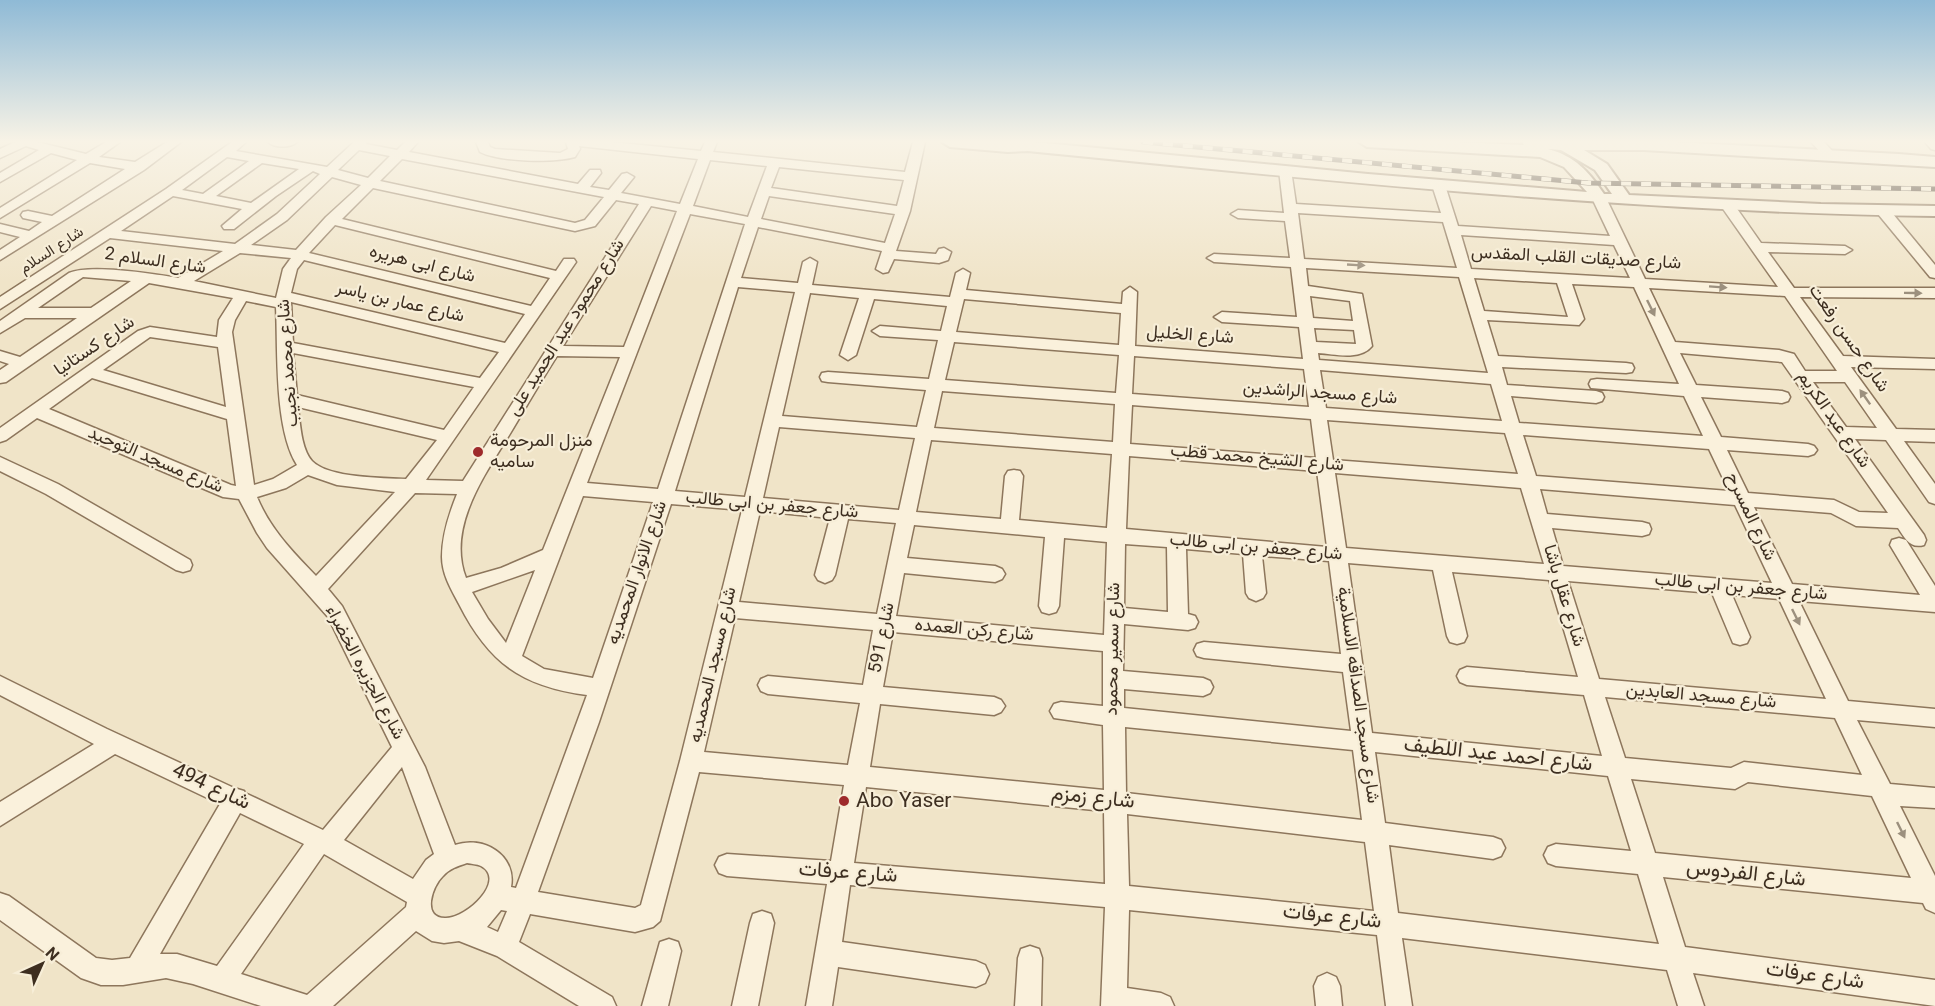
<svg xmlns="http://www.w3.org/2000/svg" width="1935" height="1006" viewBox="0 0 1935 1006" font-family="Georgia,Vazirmatn,serif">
<rect width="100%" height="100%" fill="#f0e4c8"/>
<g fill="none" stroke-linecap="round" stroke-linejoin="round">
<defs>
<path id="minor" d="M 15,142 L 37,142 L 86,154 L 106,142 L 120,142 L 99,157 L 135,162 L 167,142 L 181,142 L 144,170 L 0,260 L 0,250 L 20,237 L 0,232 L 0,224 L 29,231 L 42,222 L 23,218 L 21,215 L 23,212 L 28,211 L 52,216 L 125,169 L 90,163 L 0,218 L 0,208 L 77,160 L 51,153 L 0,182 L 0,173 L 39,150 L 26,146 L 0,158 L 0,149 Z
M 232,142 L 246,142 L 236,151 L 327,167 L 354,142 L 367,142 L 366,144 L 397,150 L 405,142 L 418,142 L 409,152 L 578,184 L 590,170 L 600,170 L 601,173 L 590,187 L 609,190 L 622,174 L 627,173 L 634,177 L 621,193 L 680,204 L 698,159 L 579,146 L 580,149 L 575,157 C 554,163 500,162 480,152 L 476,142 L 488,142 L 490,147 L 495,149 L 560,153 L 568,149 L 566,142 L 611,142 L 701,151 L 705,142 L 717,142 L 713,152 L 905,172 L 913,142 L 925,142 L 910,211 L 896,251 L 936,254 L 939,249 L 944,248 L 951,252 L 948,260 L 939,263 L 894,259 L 888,272 L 883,273 L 876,269 L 882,251 L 758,227 L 741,278 L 798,283 L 803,262 L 810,258 L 817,262 L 812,285 L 950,297 L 956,273 L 963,269 L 970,273 L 966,290 L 1122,304 L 1123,292 L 1130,287 L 1137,292 L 1135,346 L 1303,359 L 1299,327 L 1222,322 L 1214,317 L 1222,312 L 1297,317 L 1291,267 L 1214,262 L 1207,258 L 1214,254 L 1290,258 L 1285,221 L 1238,218 L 1231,214 L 1238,210 L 1284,213 L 1279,170 L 1285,166 L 1291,170 L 1296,204 L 1441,213 L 1432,185 L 1434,182 L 1444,182 L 1458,226 L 1610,236 L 1592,198 L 1599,194 L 1606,198 L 1645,279 L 1778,287 L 1721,206 L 1728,202 L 1733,203 L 1761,243 L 1845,246 L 1852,250 L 1845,254 L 1768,252 L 1794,288 L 1935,288 L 1935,298 L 1800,297 L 1843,356 L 1935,359 L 1935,369 L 1851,367 L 1896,429 L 1935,430 L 1935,442 L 1904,441 L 1935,484 L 1935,504 L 1929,502 L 1886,440 L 1855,439 L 1924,535 L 1926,540 L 1924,545 C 1910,549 1905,538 1898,528 L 1856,526 L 1831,513 L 1754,507 L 1792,584 L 1920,595 L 1890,545 L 1892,540 L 1899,538 L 1906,540 L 1935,586 L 1935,612 L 1799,601 L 1848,701 L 1935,709 L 1935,727 L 1857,720 L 1890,784 L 1935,788 L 1935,808 L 1900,806 L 1935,876 L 1935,913 L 1926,909 L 1923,903 L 1663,877 L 1685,947 L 1935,980 L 1935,1006 L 1693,973 L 1704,1006 L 1678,1006 L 1667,970 L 1402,938 L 1412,1006 L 1386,1006 L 1377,935 L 1129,910 L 1127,988 L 1161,993 L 1170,997 L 1174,1006 L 1101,1006 L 1105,907 L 850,885 L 842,942 L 976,961 L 985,965 L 989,974 L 985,983 L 976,987 L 838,967 L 832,1006 L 806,1006 L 827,884 L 727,876 L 719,873 L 715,865 L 719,857 L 727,854 L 831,861 L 844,785 L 699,772 L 660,921 L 653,927 L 635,932 L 530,914 L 519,942 L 612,997 L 616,1006 L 579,1006 L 497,956 L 459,941 L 444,943 L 432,941 L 416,931 L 333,1006 L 261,1006 L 193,984 L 166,978 L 123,985 L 101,985 L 81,978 L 0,920 L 0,893 L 9,896 L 96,958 L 112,960 L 130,958 L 220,804 L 115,754 L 0,826 L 0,802 L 94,744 L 0,695 L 0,676 L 107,729 L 234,788 L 244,791 L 245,793 L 323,830 L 392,747 L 328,617 L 267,548 L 257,533 L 239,499 L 223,497 L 37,418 L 6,440 L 0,442 L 0,428 L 138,331 L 150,327 L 217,337 L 219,320 L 233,298 L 149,283 L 6,382 L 0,383 L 0,370 L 9,364 L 0,361 L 0,351 L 20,357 L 77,318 L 25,318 L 0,333 L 0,321 L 69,273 C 91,264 154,274 178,278 L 223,251 L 110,238 L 0,309 L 0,297 L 166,189 ZM 359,150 L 390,156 L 368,178 L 338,170 ZM 227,157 L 249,161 L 203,194 L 182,190 ZM 402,159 L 604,197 L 585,220 L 575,223 L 380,181 ZM 710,160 L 767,166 L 748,217 L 693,206 ZM 262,163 L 299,169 L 251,203 L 216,196 ZM 779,167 L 904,180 L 897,206 L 771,188 ZM 313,171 L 320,174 L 277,214 L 235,244 L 121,231 L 173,196 L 242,209 L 222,226 L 224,229 L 234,229 L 276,196 ZM 332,177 L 361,185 L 326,217 L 296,250 L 251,245 L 287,220 ZM 373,188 L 575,231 L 595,226 L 616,200 L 639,204 L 463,481 L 426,480 L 576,262 L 574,259 L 564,259 L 556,271 L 342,219 ZM 769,196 L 895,214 L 885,243 L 761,219 ZM 651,206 L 677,211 L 624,347 L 563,346 ZM 1298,213 L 1443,222 L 1457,268 L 1304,259 ZM 690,214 L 745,224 L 658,489 L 587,483 ZM 335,225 L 550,278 L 531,306 L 309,253 ZM 1461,235 L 1614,245 L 1630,278 L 1471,269 ZM 240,253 L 291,258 L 283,269 L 276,298 L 194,281 ZM 304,260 L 525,314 L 505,343 L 291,293 L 297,269 ZM 1306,268 L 1459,277 L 1488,373 L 1319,360 L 1318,353 C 1334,354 1360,361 1372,346 L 1362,294 L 1308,286 ZM 83,277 L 131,281 L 91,308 L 38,308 ZM 1474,278 L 1557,283 L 1568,317 L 1484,311 ZM 1572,284 L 1634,287 L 1679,384 L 1597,379 L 1591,380 L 1589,384 L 1591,388 L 1684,396 L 1703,436 L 1519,423 L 1511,396 L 1596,403 L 1602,401 L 1604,397 L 1602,393 L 1596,391 L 1507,385 L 1502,367 L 1626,373 L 1632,372 L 1634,368 L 1632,364 L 1626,363 L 1498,356 L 1487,320 L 1579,325 L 1584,319 ZM 738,287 L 795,292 L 745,497 L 675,491 ZM 1649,288 L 1785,296 L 1837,371 L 1805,371 L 1794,354 L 1779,350 L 1675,342 ZM 810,293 L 859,298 L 840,355 L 848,360 L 856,355 L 874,299 L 947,306 L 941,331 L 880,326 L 872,331 L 880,336 L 938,340 L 929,379 L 828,372 L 822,373 L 820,377 L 822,381 L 828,382 L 926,390 L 917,427 L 782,416 ZM 1310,296 L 1350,301 L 1353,321 L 1313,318 ZM 964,299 L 1121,313 L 1119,345 L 956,332 ZM 246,301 L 276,307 C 278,350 274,429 297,465 L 273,479 L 254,485 L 232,332 L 235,320 ZM 291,302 L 499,352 L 480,378 L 293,343 ZM 1314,328 L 1354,330 L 1356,344 L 1316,342 ZM 150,337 L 218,347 L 226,407 L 103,370 ZM 954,342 L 1119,355 L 1116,393 L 945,380 ZM 293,353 L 474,387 L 444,430 L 297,395 ZM 1680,353 L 1782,362 L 1888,513 L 1859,512 L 1834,500 L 1748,493 L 1727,450 L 1808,456 L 1814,454 L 1817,450 L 1814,446 L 1808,444 L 1721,437 L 1701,397 L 1782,403 L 1788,401 L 1790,397 L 1788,393 L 1782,391 L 1696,385 ZM 557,356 L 620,357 L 543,550 L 501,568 L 466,578 C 446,527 486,473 511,432 C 526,407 541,381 557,356 ZM 1134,356 L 1304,369 L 1309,407 L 1132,394 ZM 1320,370 L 1491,384 L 1502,421 L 1326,408 ZM 92,378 L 227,419 L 236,486 L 231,485 L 49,409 ZM 1813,382 L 1845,382 L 1877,428 L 1846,427 ZM 942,391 L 1115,404 L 1113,442 L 934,428 ZM 1132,405 L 1311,419 L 1316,458 L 1130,444 ZM 298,407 L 437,440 L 406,479 C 383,478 328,478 312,461 C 301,449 300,422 298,407 ZM 1327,420 L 1505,433 L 1518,474 L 1333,460 ZM 779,427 L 915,438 L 899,510 L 763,498 ZM 1523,435 L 1709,449 L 1729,491 L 1536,476 ZM 931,440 L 1112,454 L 1107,528 L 1019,520 L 1023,476 L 1020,471 L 1014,470 L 1008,471 L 1005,476 L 1001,519 L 916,512 ZM 1129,456 L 1317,471 L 1327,547 L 1126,529 ZM 1335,473 L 1521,488 L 1544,564 L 1346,548 ZM 308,475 L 337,485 L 395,492 L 316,576 C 293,552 270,529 257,497 L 286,488 ZM 1540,489 L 1735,505 L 1772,583 L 1563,566 L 1552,528 L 1642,536 L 1649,534 L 1651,529 L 1649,524 L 1642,522 L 1547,514 ZM 415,493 L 457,494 C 449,514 442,535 442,557 C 442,574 451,589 459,604 C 489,663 521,686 587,695 L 516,888 L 511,887 C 517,855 483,835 455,845 L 425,767 L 342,606 L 328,589 ZM 583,496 L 653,502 L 593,678 L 544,669 L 522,656 ZM 671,504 L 742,510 L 680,761 L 641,905 L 635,908 L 538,892 L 599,722 ZM 760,511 L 830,518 L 815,575 L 818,580 L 825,583 L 832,580 L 835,575 L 848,519 L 896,523 L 877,614 L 739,602 ZM 914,525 L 1045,537 L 1039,606 L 1042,612 L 1049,614 L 1056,612 L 1059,606 L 1064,538 L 1107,542 L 1104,635 L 896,616 L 904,573 L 995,582 L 1002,579 L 1005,574 L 1002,569 L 995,566 L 907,558 ZM 1125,544 L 1167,547 L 1168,612 L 1124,608 ZM 1186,549 L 1243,554 L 1246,593 L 1249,598 L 1256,601 L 1263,598 L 1266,593 L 1262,556 L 1329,561 L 1341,654 L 1204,642 L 1197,644 L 1194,650 L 1197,656 L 1204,658 L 1343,672 L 1351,731 L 1124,708 L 1124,689 L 1203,696 L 1210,693 L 1213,687 L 1210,681 L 1203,678 L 1123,671 L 1124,624 L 1188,630 L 1195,628 L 1198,622 L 1195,616 L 1188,614 ZM 1348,563 L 1433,570 L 1447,636 L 1450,642 L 1457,644 L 1464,642 L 1467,636 L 1452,572 L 1549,580 L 1578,677 L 1467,667 L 1460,670 L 1457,676 L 1460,682 L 1467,685 L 1584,695 L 1602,756 L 1372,733 ZM 535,570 L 506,643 L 488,619 L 472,592 ZM 1568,581 L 1712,593 L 1733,643 L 1740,645 L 1747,643 L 1750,637 L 1732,595 L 1779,599 L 1826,699 L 1599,679 ZM 735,618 L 873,630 L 863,685 L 768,676 L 761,679 L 758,685 L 761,691 L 768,694 L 860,703 L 848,765 L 704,752 ZM 893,632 L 1103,651 L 1103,706 L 1061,702 L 1054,704 L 1050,711 L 1054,718 L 1103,725 L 1104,790 L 870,767 L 880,704 L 994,715 L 1001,712 L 1005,706 L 1001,700 L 994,697 L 883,687 ZM 1605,697 L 1835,718 L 1862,775 L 1744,762 L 1731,768 L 1625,758 ZM 1125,727 L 1353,750 L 1362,820 L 1126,793 ZM 1375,752 L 1608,776 L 1631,851 L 1556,844 L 1548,847 L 1544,855 L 1548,863 L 1556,866 L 1638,874 L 1659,944 L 1398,913 L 1389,845 L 1493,859 L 1501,856 L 1505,848 L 1501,840 L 1493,837 L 1385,823 ZM 402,767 L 434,854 L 426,860 L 413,879 L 344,840 ZM 1631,779 L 1735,789 L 1748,782 L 1872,796 L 1911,878 L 1655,853 ZM 866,787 L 1104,811 L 1105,884 L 854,863 ZM 240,813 L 304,844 L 217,966 L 177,954 L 160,954 ZM 1127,814 L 1365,842 L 1374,911 L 1129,886 ZM 324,854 L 407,902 L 406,907 L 307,995 L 241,974 ZM 467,863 C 471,864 477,864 481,866 C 507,880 467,918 446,918 C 421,919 432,886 443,876 C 449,869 458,866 467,863 ZM 501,910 L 507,911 L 498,932 L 487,927 Z
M 268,142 L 297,142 C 291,148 274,148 268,142 Z
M 1811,142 L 1824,142 L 1834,153 L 1832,156 L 1824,156 Z
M 1925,142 L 1935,142 L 1935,150 L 1931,149 Z
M 1883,207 L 1888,208 L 1935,265 L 1935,278 L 1930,277 L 1878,214 L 1876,211 L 1878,208 Z
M 0,457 L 58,484 L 190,560 L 192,565 L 190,570 L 183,572 L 176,570 L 46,494 L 0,471 Z
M 762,911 L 771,914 L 774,923 L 758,1006 L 732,1006 L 750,923 L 753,914 Z
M 669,939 L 678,942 L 681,951 L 668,1006 L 642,1006 L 660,942 Z
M 1030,946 L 1039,949 L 1042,958 L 1041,1006 L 1015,1006 L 1018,958 L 1021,949 Z
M 1327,973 L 1336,977 L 1340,986 L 1342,1006 L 1316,1006 L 1314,986 L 1318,977 Z"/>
<path id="tertiary" d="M 942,142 L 1034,142 L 1368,174 L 1587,192 L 1564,167 L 1540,157 L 1367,147 L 1359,142 L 1458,142 L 1524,145 L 1522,142 L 1676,142 L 1899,154 L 1935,157 L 1935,167 L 1644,150 L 1584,150 L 1607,164 L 1629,195 L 1821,204 L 1935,206 L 1935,216 C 1631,212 1330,181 1028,151 L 1008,152 L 950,147 ZM 1548,149 L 1561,150 L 1595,170 L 1612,194 L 1604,194 C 1589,172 1575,156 1548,149 Z"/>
</defs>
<use href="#minor" stroke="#8d765c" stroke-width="3"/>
<use href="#tertiary" stroke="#8d765c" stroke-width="4"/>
<use href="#minor" fill="#faf1dc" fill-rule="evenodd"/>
<use href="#tertiary" fill="#faf1dc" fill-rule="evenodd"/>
<defs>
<path id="rail" d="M 1143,142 L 1588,183 L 1935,189"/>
</defs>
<use href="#rail" stroke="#3d2e20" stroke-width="5"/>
<use href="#rail" stroke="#f7eed8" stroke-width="4" stroke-dasharray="10" stroke-linecap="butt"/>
</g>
<defs><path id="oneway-solid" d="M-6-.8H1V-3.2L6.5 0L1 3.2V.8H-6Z" transform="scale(1.5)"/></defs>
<g fill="#9c907e">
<use href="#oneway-solid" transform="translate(1356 265) rotate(3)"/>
<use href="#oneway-solid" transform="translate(1718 287) rotate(4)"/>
<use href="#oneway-solid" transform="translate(1913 293) rotate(1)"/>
<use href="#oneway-solid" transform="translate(1651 308) rotate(64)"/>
<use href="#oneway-solid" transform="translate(1865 397) rotate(-125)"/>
<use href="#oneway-solid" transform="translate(1796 617) rotate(64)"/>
<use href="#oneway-solid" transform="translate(1901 830) rotate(64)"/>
</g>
<linearGradient id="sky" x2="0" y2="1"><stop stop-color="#8fbad6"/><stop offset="0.5" stop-color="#f8f3e6"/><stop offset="1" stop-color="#f8f3e6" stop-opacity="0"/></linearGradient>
<rect width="1935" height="283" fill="url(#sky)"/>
<g fill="#9e2a2b" stroke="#f7eed8" stroke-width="2">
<circle cx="478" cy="452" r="6"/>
<circle cx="844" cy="801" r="6"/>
</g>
<g text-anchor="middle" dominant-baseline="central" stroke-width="4.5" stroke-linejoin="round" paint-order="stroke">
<g font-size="15" fill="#3d2e20" stroke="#f7eed8">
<text transform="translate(52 251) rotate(-33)">شارع السلام</text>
</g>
<g font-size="18" fill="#3d2e20" stroke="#f7eed8">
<text transform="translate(1576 259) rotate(3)">شارع صديقات القلب المقدس</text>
<text transform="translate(155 262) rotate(8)">شارع السلام 2</text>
<text transform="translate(422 265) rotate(14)">شارع ابى هريره</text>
<text transform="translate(400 303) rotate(13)">شارع عمار بن ياسر</text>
<text transform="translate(567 328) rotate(-58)">شارع محمود عبد الحميد على</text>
<text transform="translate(1190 336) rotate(4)">شارع الخليل</text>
<text transform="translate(1848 339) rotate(55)">شارع حسن رفعت</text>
<text transform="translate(95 347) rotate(-34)">شارع كستانيا</text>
<text transform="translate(289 363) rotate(-94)">شارع محمد نجيب</text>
<text transform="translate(1320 394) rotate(4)">شارع مسجد الراشدين</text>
<text transform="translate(1833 420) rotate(55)">شارع عبد الكريم</text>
<text transform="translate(1257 459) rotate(5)">شارع الشيخ محمد قطب</text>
<text transform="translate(155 461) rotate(23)">شارع مسجد التوحيد</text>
<text transform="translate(772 506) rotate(5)">شارع جعفر بن ابى طالب</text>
<text transform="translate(1750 517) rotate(65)">شارع المسرح</text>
<text transform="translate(1256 548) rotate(5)">شارع جعفر بن ابى طالب</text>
<text transform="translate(638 573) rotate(-71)">شارع الانوار المحمديه</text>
<text transform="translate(1741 588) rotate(5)">شارع جعفر بن ابى طالب</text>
<text transform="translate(1563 596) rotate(73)">شارع عقل باشا</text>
<text transform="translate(974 631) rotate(5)">شارع ركن العمده</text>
<text transform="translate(883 638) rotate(-79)">شارع 591</text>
<text transform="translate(1114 649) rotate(-89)">شارع سمير محمود</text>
<text transform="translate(714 665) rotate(-77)">شارع مسجد المحمديه</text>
<text transform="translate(364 673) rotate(62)">شارع الجزيره الخضراء</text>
<text transform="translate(1357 695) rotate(82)">شارع مسجد الصداقه الاسلامية</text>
<text transform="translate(1701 697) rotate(5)">شارع مسجد العابدين</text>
</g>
<g font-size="18" fill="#3d2e20" stroke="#f7eed8" text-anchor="start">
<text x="490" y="442">منزل المرحومة<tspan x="490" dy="21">ساميه</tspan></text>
</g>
<g font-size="21" fill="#3d2e20" stroke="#f7eed8">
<text transform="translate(1498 755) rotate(6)">شارع احمد عبد اللطيف</text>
<text transform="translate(211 787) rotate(25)">شارع 494</text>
<text transform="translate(1093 798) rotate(6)">شارع زمزم</text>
<text transform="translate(848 873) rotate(4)">شارع عرفات</text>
<text transform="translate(1746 874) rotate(6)">شارع الفردوس</text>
<text transform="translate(1332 917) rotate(6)">شارع عرفات</text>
<text transform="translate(1815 976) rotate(8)">شارع عرفات</text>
</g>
<g font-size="21" fill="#3d2e20" stroke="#f7eed8" text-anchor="start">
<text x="856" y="801">Abo Yaser</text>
</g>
</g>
<g transform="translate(42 964) rotate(45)" stroke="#f7eed8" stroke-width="4.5" paint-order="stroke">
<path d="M0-4.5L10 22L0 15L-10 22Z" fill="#3d2e20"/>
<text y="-9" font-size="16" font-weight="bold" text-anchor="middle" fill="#3d2e20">N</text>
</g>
</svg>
